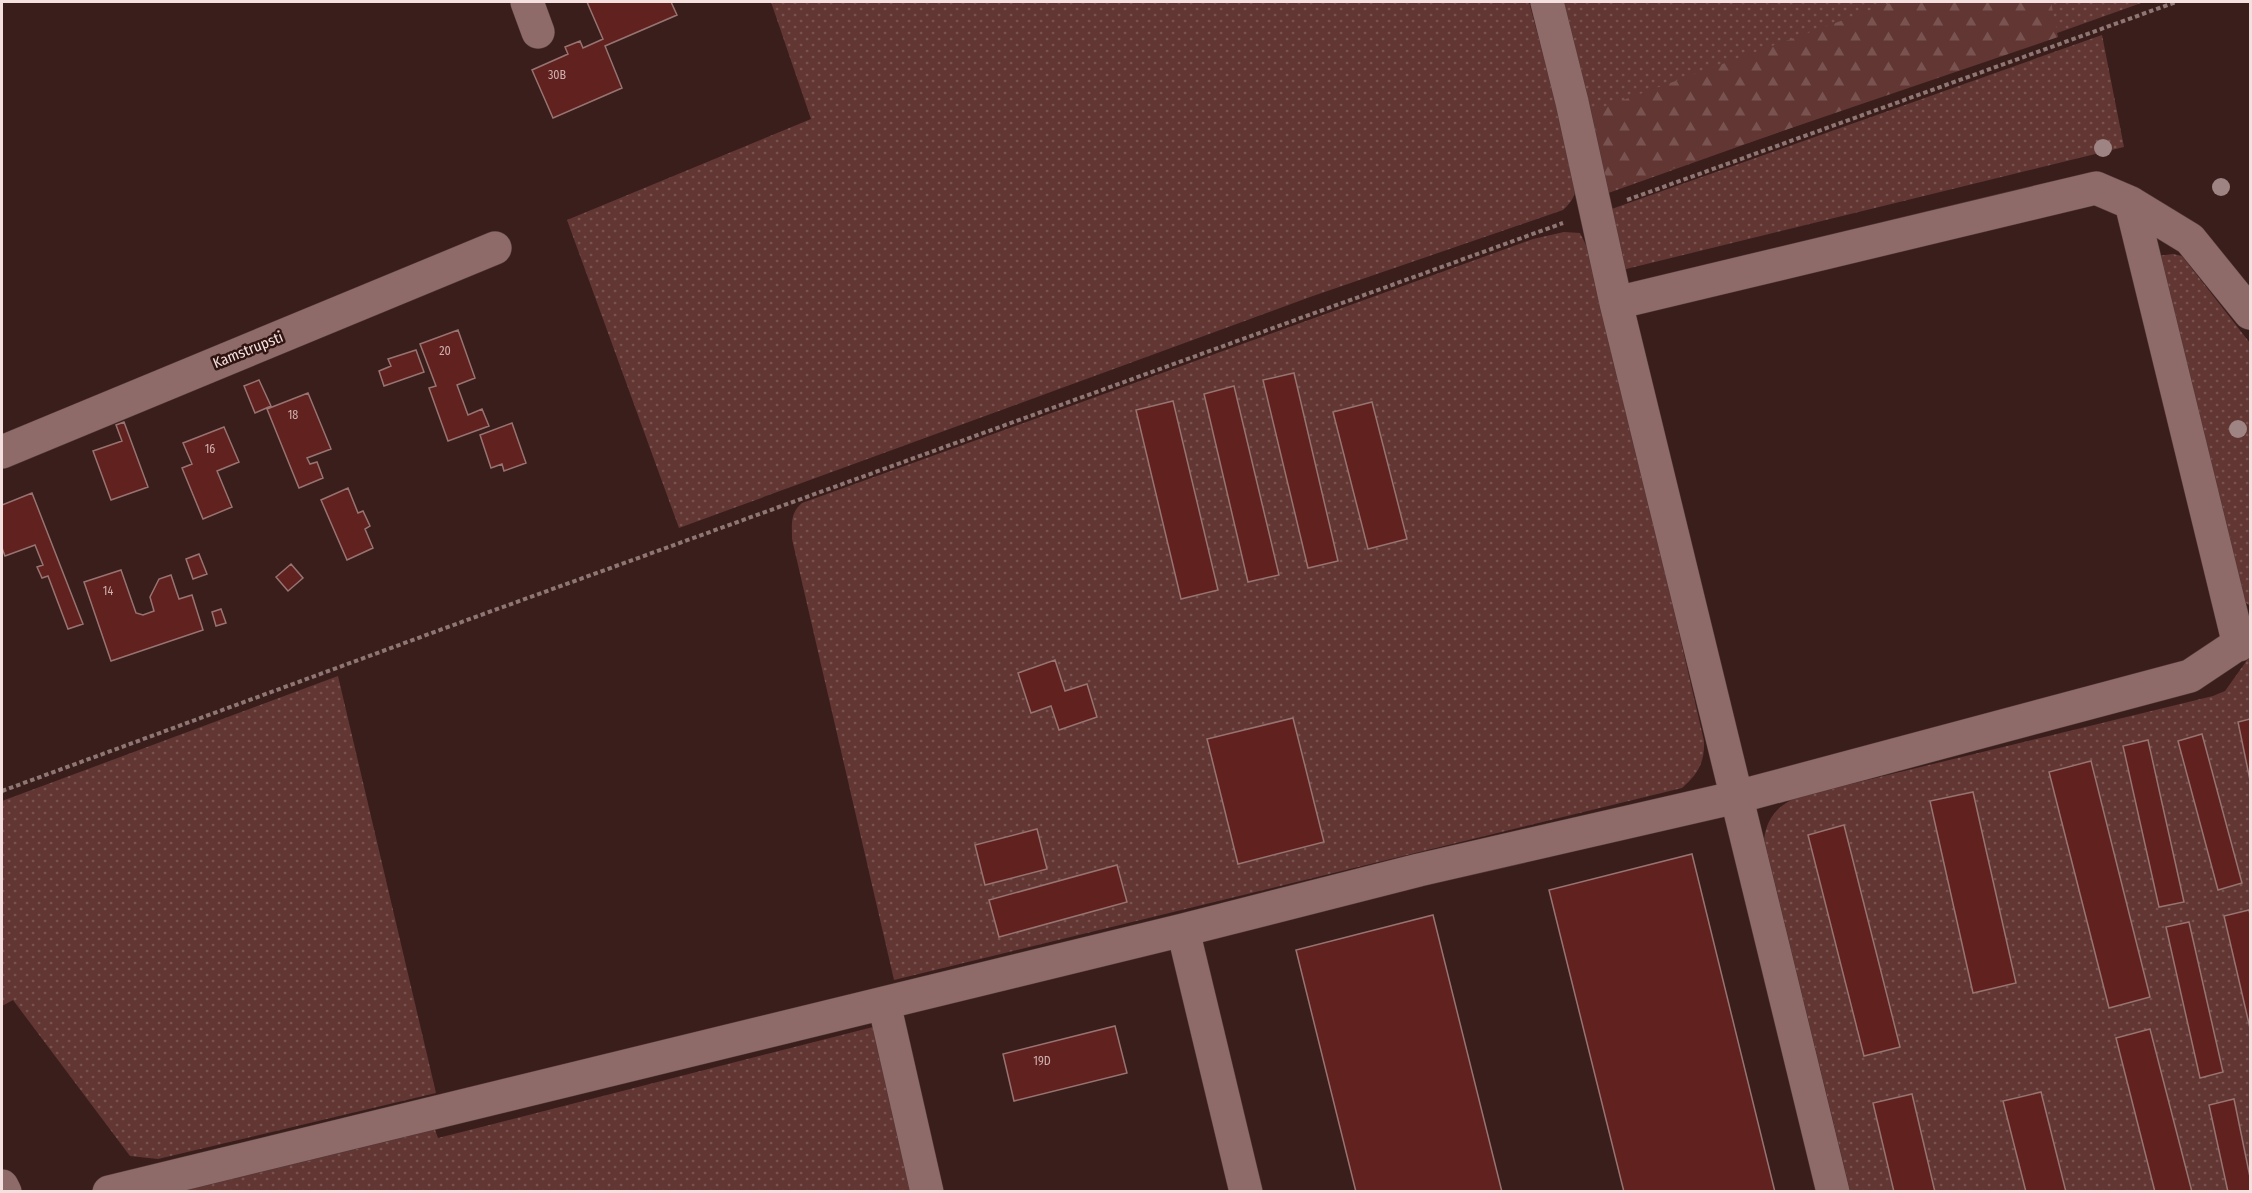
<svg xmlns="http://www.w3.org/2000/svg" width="2252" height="1193" viewBox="0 0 2252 1193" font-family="'Fira Sans Condensed',sans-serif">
<defs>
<pattern id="grass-dots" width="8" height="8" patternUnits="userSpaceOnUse" patternTransform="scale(1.5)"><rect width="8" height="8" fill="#623633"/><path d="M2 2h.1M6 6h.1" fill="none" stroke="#795350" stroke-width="1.8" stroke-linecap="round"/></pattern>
<pattern id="forest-firs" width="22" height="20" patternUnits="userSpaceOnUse" patternTransform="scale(1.5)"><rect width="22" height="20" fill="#623633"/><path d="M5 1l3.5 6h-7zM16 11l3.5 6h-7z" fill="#795350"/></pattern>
</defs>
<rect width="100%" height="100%" fill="#3a1e1c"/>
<path fill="url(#grass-dots)" d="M 771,2 L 1529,2 L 1576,177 C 1577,192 1574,200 1563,210 L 1310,297 L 679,528 L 567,220 L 811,119 Z
M 1554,2 L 2144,2 L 1600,196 Z
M 2102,35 L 2124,147 L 1618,271 L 1606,211 Z
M 1564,232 L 1580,233 L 1593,259 L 1704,741 C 1705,762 1698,774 1682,788 L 894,980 L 792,539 C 792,524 790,513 802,503 L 1533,239 Z
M 2173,254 L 2182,256 L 2250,343 L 2250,606 L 2242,600 L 2157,256 Z
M 2250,656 L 2250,1191 L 1850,1191 L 1764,839 C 1767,818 1777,806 1797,797 L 2213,696 L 2225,691 Z
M 338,676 L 436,1093 L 158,1159 L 130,1156 L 13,1000 L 2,1006 L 2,801 Z
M 881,1025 L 918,1192 L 171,1192 L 433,1124 L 438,1138 Z"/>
<path fill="url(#forest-firs)" d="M 1893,2 L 2051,2 L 2058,37 L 1601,193 L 1582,115 Z"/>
<path fill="#61211f" stroke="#977471" stroke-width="1.5" d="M 587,2 L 671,2 L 677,15 L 605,46 L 622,88 L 553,118 L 532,70 L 568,54 L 565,47 L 580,41 L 583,48 L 603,39 Z
M 458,330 L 475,378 L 457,385 L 468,415 L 482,409 L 489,426 L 448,441 L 429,388 L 436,386 L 420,344 Z
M 416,350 L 424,372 L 384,386 L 379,371 L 391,366 L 388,359 Z
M 1294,373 L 1338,561 L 1308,568 L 1263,380 Z
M 259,380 L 271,406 L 255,413 L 244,386 Z
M 1234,386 L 1279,575 L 1248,582 L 1204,394 Z
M 308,393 L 331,449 L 307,458 L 310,464 L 317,462 L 323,478 L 299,488 L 267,409 Z
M 1173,401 L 1218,590 L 1181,599 L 1136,410 Z
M 1372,402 L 1407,539 L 1368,549 L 1333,412 Z
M 124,422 L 148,487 L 111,500 L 93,451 L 122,441 L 116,425 Z
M 512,423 L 526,463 L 504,471 L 502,464 L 491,468 L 480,435 Z
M 224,427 L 239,462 L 217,471 L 232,507 L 203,519 L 182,468 L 192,464 L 183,443 Z
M 348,488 L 358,513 L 363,511 L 370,526 L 365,529 L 373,548 L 347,560 L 321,500 Z
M 32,493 L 83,624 L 68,629 L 48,576 L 42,578 L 37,567 L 43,565 L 35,545 L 5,556 L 2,548 L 2,505 Z
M 199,554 L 207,574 L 193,579 L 186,559 Z
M 291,564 L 303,578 L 288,591 L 276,577 Z
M 121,570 L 136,613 L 143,615 L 154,611 L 150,597 L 159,579 L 171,575 L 179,599 L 192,595 L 203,630 L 111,661 L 84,582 Z
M 221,609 L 226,623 L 216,626 L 212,612 Z
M 1055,660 L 1065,691 L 1087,684 L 1097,717 L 1059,730 L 1051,706 L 1031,713 L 1018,673 Z
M 1293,718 L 1324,842 L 1238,864 L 1207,739 Z
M 2250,719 L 2250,780 L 2238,722 Z
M 2202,734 L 2242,883 L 2218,890 L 2178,741 Z
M 2148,740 L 2184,902 L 2159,907 L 2123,746 Z
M 2091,761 L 2150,997 L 2109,1008 L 2049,772 Z
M 1973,792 L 2016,983 L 1973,993 L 1930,801 Z
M 1844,825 L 1900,1047 L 1864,1056 L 1808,835 Z
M 1037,829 L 1047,869 L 985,885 L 975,845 Z
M 1692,854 L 1775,1192 L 1624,1192 L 1549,890 Z
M 1117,865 L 1127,902 L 999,937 L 989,900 Z
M 2249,910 L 2250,914 L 2250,1028 L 2224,916 Z
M 1433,915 L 1502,1192 L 1356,1192 L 1296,950 Z
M 2189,922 L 2223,1072 L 2200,1078 L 2166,927 Z
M 1115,1026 L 1127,1073 L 1014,1101 L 1003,1054 Z
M 2150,1029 L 2192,1192 L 2155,1192 L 2116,1038 Z
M 2041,1092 L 2066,1192 L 2026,1192 L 2003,1101 Z
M 1912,1094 L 1935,1192 L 1894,1192 L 1873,1103 Z
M 2234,1099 L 2250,1177 L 2250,1192 L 2228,1192 L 2209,1105 Z"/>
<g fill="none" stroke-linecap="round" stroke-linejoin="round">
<defs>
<path id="minor" d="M 527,2 L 538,32
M 1547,2 L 1572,102 L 1616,303 L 1833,1192
M 2131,203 L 2190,239 L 2250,313
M 1616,303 L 2096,188 L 2131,203 L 2239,645
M 2,452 L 495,248
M 1183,930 L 1246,1192
M 884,1003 L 927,1192
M 2,1186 L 5,1192
M 109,1192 L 1183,930 L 1419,870 L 1737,797 L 2190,676 L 2250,636"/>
</defs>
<use href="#minor" stroke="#533b3a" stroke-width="34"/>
<path stroke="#8e7674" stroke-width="4" stroke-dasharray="4.5 3" stroke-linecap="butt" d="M 1627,200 L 2176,2
M 2,791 L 478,616 L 1563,223"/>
<use href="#minor" stroke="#8e6b68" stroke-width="33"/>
</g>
<g fill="#9e8583">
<circle cx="2103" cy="148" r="9"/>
<circle cx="2221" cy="187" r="9"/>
<circle cx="2238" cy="429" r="9"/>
</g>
<g text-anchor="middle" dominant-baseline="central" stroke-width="5" stroke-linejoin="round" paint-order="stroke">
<g font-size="12" fill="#cfb0ae">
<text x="557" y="75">30B</text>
<text x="445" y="351">20</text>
<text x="293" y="415">18</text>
<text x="210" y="449">16</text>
<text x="108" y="591">14</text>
<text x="1042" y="1061">19D</text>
</g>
<g font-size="15" fill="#f4e0de" stroke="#2f1412">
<text transform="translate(248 350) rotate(-22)">Kamstrupsti</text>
</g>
</g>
<rect width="2252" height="1193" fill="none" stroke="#f4e0de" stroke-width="6"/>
</svg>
